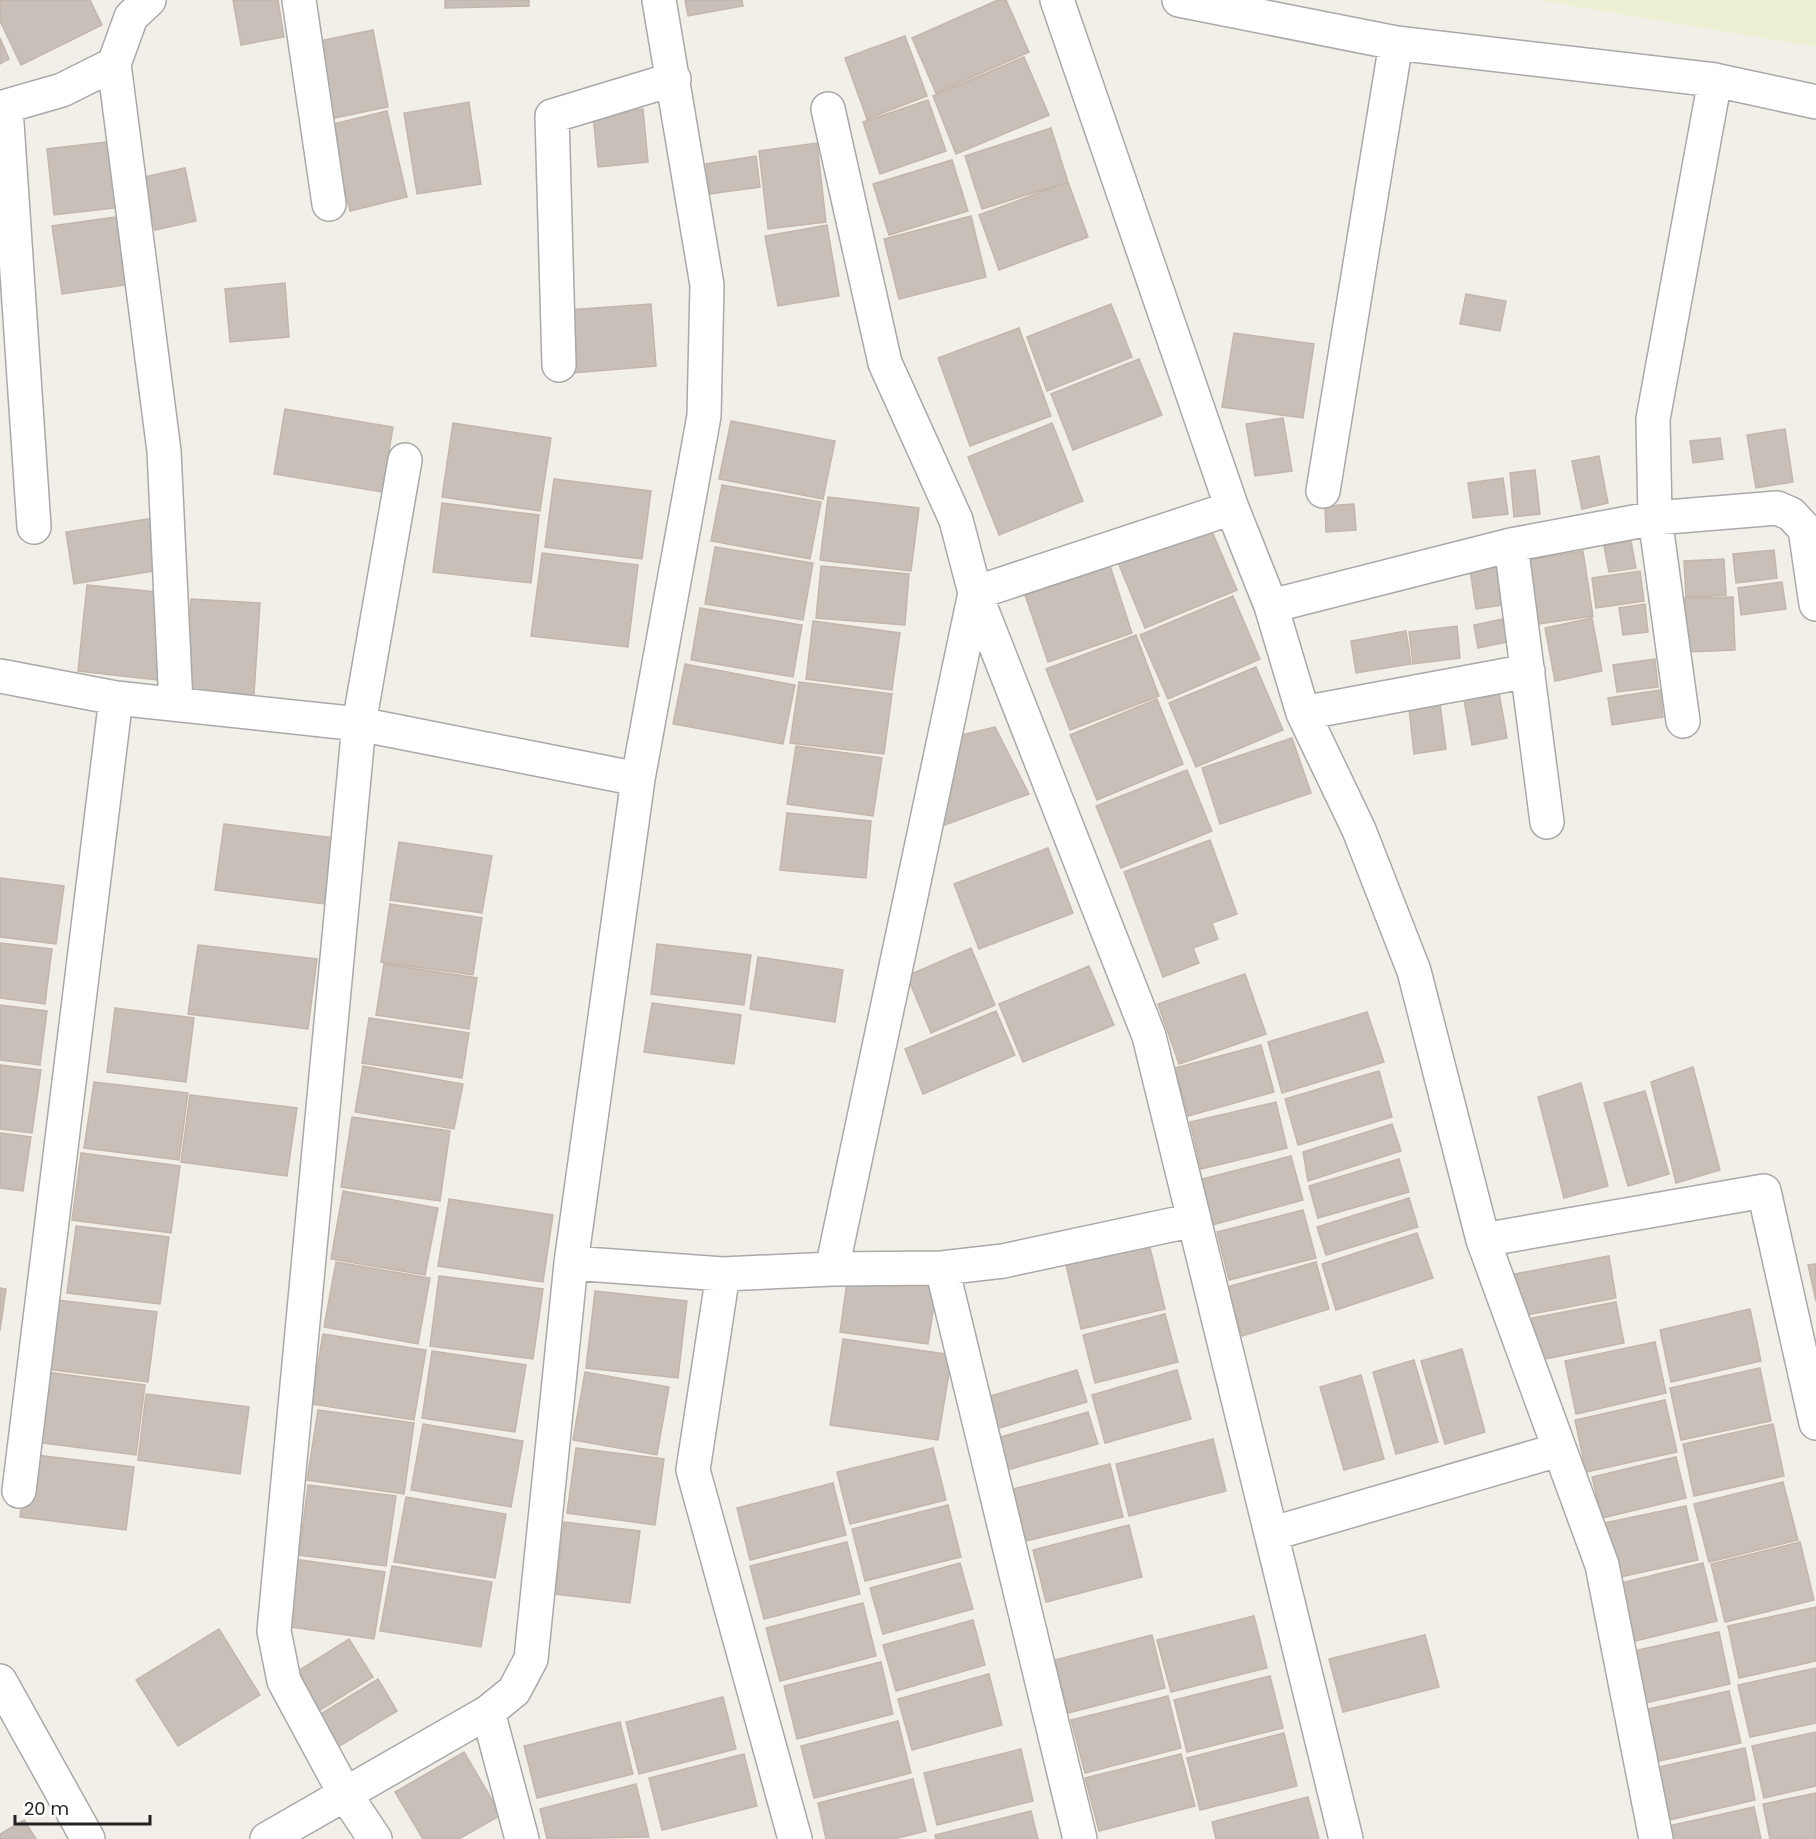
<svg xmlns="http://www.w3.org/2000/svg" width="1816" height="1839" viewBox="0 0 1816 1839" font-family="Poppins,sans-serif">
<rect width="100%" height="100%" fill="#f2efe9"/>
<path fill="#eef0d5" d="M 1536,0 L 1816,0 L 1816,47 Z"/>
<path fill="#c7bfb8" stroke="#c4b6ab" stroke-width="1.5" d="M 0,0 L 90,0 L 102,25 L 21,65 L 0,21 Z
M 233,0 L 278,0 L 284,37 L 241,45 Z
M 445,0 L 529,0 L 529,6 L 445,8 Z
M 685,0 L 742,0 L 743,6 L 688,16 Z
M 998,0 L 1006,0 L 1029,52 L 936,93 L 912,38 Z
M 373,30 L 388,107 L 334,118 L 319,41 Z
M 905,36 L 927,96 L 867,119 L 845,58 Z
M 0,38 L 9,59 L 0,64 Z
M 1024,57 L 1049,115 L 956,154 L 933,96 Z
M 928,100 L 946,151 L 880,174 L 863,122 Z
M 469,102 L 481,184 L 417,194 L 404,113 Z
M 643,109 L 648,162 L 598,167 L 593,114 Z
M 387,111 L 407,197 L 350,211 L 329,125 Z
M 1051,128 L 1068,182 L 982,209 L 965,156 Z
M 115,141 L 122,207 L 54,215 L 47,149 Z
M 817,143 L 826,222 L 768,229 L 759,151 Z
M 756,156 L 760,187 L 710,194 L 706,164 Z
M 952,160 L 968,211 L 889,235 L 873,184 Z
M 185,168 L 196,221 L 155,230 L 144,177 Z
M 1068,182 L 1088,237 L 999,270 L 979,215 Z
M 122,216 L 131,284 L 62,294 L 52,226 Z
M 971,216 L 986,277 L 899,299 L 884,239 Z
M 827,225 L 839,296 L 778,306 L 765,236 Z
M 285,283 L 289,337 L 230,342 L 225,289 Z
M 1466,294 L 1506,301 L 1500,331 L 1460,324 Z
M 651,304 L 656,366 L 572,373 L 567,310 Z
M 1111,304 L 1132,357 L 1047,391 L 1027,337 Z
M 1019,328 L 1051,416 L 970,446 L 938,358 Z
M 1234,333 L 1314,344 L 1303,418 L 1222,407 Z
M 1139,359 L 1162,415 L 1073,450 L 1051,394 Z
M 285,409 L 393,427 L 382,492 L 274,474 Z
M 1283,418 L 1292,471 L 1255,476 L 1246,424 Z
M 731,421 L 835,441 L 823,499 L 719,479 Z
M 453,423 L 551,438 L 540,511 L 442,497 Z
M 1052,423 L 1083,501 L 999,535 L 968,457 Z
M 1785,429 L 1793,482 L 1756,488 L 1747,435 Z
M 1720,438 L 1723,459 L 1693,463 L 1690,441 Z
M 1599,456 L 1608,503 L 1582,509 L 1572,461 Z
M 1535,470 L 1540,514 L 1514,517 L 1510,473 Z
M 1503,478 L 1508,514 L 1473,518 L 1468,483 Z
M 554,479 L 651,491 L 642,559 L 545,547 Z
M 722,485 L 821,502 L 810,559 L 711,541 Z
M 828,497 L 919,508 L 911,571 L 820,560 Z
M 442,503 L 539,515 L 531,583 L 433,572 Z
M 1354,504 L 1356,530 L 1326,532 L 1325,506 Z
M 159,517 L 167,569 L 74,584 L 66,532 Z
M 1208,522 L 1237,590 L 1145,628 L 1117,560 Z
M 1631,541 L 1636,568 L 1609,572 L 1604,546 Z
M 715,547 L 813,563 L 803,620 L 705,604 Z
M 1774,550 L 1777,578 L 1736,583 L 1733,554 Z
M 1583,551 L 1593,616 L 1539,624 L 1528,560 Z
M 542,553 L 638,565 L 628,647 L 531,636 Z
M 1724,559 L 1726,595 L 1686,597 L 1684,561 Z
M 821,566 L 909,574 L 905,625 L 816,618 Z
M 1110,566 L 1132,633 L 1048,662 L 1025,595 Z
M 1497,566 L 1502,605 L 1476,609 L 1470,570 Z
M 1640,571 L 1644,601 L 1596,608 L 1592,578 Z
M 1782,582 L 1786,609 L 1741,615 L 1738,588 Z
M 87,585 L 167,593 L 157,680 L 78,671 Z
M 1233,596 L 1260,659 L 1168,699 L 1140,635 Z
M 1733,597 L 1735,650 L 1685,652 L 1685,598 Z
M 191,599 L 260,603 L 254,694 L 186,691 Z
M 1645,604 L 1648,632 L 1623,635 L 1619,608 Z
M 700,608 L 802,625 L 793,677 L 691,660 Z
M 1592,618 L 1602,671 L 1555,681 L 1545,628 Z
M 1503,619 L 1507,642 L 1478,648 L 1474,625 Z
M 813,621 L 900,633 L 892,690 L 806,679 Z
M 1457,626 L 1460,658 L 1413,664 L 1409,632 Z
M 1406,631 L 1411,664 L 1356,673 L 1351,641 Z
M 1136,635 L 1159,696 L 1070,730 L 1046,669 Z
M 1655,659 L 1658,687 L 1617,692 L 1613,665 Z
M 685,664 L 795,685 L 783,744 L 673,724 Z
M 1256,667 L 1283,730 L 1196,767 L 1169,703 Z
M 799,682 L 892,694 L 884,754 L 790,743 Z
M 1498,687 L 1507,738 L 1472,745 L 1463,694 Z
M 1660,690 L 1663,717 L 1612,725 L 1608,698 Z
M 1439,696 L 1446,749 L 1414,754 L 1408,700 Z
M 1157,699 L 1183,764 L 1097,800 L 1070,735 Z
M 995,727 L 1029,794 L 931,830 L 944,739 Z
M 1292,738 L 1311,793 L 1220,824 L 1202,768 Z
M 796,746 L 882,758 L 873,816 L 787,804 Z
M 1187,770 L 1212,831 L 1121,868 L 1096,806 Z
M 787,813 L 871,821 L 866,878 L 780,870 Z
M 224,824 L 334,838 L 325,904 L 215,890 Z
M 1210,840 L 1237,914 L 1212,923 L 1218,939 L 1193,948 L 1199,963 L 1163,977 L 1124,872 Z
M 399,842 L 492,856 L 482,913 L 390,900 Z
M 1048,848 L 1073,913 L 979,949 L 954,884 Z
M 0,878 L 64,886 L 56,944 L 0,937 Z
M 390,904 L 482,918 L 473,975 L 381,962 Z
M 0,943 L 52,949 L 45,1004 L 0,998 Z
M 657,944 L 751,955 L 744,1005 L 651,994 Z
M 198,945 L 317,959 L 308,1029 L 188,1014 Z
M 971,948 L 995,1005 L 931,1033 L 907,976 Z
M 758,957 L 843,970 L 835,1022 L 750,1009 Z
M 384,964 L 477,978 L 469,1029 L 376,1015 Z
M 1089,966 L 1114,1025 L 1023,1062 L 999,1004 Z
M 1245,974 L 1266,1034 L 1179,1064 L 1158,1004 Z
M 652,1003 L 741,1015 L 734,1064 L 644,1052 Z
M 0,1005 L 47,1011 L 40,1065 L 0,1060 Z
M 115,1008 L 194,1018 L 186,1082 L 107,1072 Z
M 996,1011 L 1015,1055 L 923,1094 L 905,1049 Z
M 1367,1012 L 1384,1062 L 1282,1093 L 1268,1042 Z
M 369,1018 L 469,1033 L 462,1078 L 362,1063 Z
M 1261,1045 L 1274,1092 L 1188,1116 L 1175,1068 Z
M 0,1065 L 41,1070 L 32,1133 L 0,1129 Z
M 363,1066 L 463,1084 L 454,1129 L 355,1112 Z
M 1693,1067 L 1720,1170 L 1676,1183 L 1651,1082 Z
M 1379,1071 L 1392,1117 L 1298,1145 L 1285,1099 Z
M 94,1082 L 188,1093 L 179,1160 L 84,1148 Z
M 1581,1083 L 1608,1186 L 1564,1198 L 1538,1097 Z
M 1645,1091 L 1669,1174 L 1628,1186 L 1604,1103 Z
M 190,1095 L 297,1108 L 287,1176 L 181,1162 Z
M 1276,1102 L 1287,1148 L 1201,1169 L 1190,1122 Z
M 352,1117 L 450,1131 L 440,1201 L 341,1187 Z
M 1392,1124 L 1401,1151 L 1308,1181 L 1303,1152 Z
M 0,1133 L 31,1137 L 23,1191 L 0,1188 Z
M 81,1153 L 180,1166 L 171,1233 L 72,1220 Z
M 1291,1156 L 1303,1200 L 1212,1225 L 1202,1179 Z
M 1399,1159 L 1409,1192 L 1318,1218 L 1309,1186 Z
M 343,1191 L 438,1208 L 425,1275 L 331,1259 Z
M 1409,1198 L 1418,1227 L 1326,1255 L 1317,1227 Z
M 449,1199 L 553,1215 L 543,1282 L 438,1266 Z
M 1303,1210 L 1316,1258 L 1229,1280 L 1217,1232 Z
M 76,1226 L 169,1237 L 160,1304 L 67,1293 Z
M 1417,1233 L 1433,1278 L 1336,1310 L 1322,1264 Z
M 1149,1244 L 1165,1309 L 1081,1329 L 1066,1265 Z
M 1609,1256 L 1616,1298 L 1516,1317 L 1509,1275 Z
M 336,1262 L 430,1278 L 418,1344 L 324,1327 Z
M 1316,1262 L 1329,1309 L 1242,1336 L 1227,1287 Z
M 1816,1264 L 1816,1301 L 1808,1265 Z
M 848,1274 L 937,1285 L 928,1344 L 840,1332 Z
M 439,1276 L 543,1289 L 533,1359 L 430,1346 Z
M 0,1288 L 6,1289 L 0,1331 Z
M 595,1291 L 687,1301 L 678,1378 L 586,1368 Z
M 57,1300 L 157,1312 L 148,1382 L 47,1369 Z
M 1616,1302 L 1624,1343 L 1540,1360 L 1532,1318 Z
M 1750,1309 L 1761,1361 L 1671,1382 L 1660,1330 Z
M 1165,1314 L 1178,1362 L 1095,1383 L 1083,1335 Z
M 323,1334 L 426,1350 L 414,1420 L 311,1404 Z
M 843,1339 L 952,1355 L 938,1440 L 830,1425 Z
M 1655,1342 L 1666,1393 L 1576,1414 L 1565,1361 Z
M 1462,1349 L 1485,1432 L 1445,1444 L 1421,1361 Z
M 432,1351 L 526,1365 L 515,1432 L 422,1418 Z
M 1414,1360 L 1438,1442 L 1396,1454 L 1373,1372 Z
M 1760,1368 L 1771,1421 L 1681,1440 L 1670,1388 Z
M 1077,1370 L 1087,1402 L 996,1429 L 987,1397 Z
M 1177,1370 L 1191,1419 L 1105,1443 L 1092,1395 Z
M 46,1372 L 145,1385 L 136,1455 L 36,1442 Z
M 585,1372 L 669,1387 L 657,1455 L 573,1440 Z
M 1361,1375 L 1384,1459 L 1344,1470 L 1320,1387 Z
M 146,1394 L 249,1407 L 240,1474 L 138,1460 Z
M 1665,1400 L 1677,1452 L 1586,1472 L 1575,1420 Z
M 318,1410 L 414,1423 L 404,1494 L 307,1480 Z
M 1088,1412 L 1098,1444 L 1007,1470 L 997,1438 Z
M 423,1424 L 523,1441 L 511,1507 L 411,1490 Z
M 1773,1424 L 1784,1476 L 1694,1496 L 1683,1444 Z
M 1213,1439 L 1226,1491 L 1129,1516 L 1116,1464 Z
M 576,1448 L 664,1459 L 655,1525 L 567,1513 Z
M 933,1448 L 946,1500 L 850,1524 L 837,1472 Z
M 28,1454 L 134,1467 L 126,1530 L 20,1517 Z
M 1676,1457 L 1686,1498 L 1602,1518 L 1592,1477 Z
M 1110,1464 L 1123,1517 L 1026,1541 L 1013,1489 Z
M 1783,1482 L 1798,1540 L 1709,1562 L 1694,1504 Z
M 833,1483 L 846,1535 L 750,1560 L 737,1508 Z
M 308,1485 L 396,1496 L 386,1566 L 299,1555 Z
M 406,1497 L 506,1514 L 495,1578 L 394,1562 Z
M 948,1505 L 961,1557 L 865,1581 L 852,1529 Z
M 1686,1506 L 1698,1560 L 1611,1579 L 1599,1524 Z
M 564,1522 L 640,1531 L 630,1603 L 555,1594 Z
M 1129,1525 L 1142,1577 L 1046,1602 L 1033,1550 Z
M 847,1542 L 860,1594 L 764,1619 L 750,1566 Z
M 1800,1542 L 1814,1600 L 1725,1622 L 1711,1564 Z
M 287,1558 L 385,1572 L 374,1639 L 277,1625 Z
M 960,1563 L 973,1609 L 883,1634 L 870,1588 Z
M 1703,1563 L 1717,1621 L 1627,1643 L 1613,1585 Z
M 392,1566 L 492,1582 L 481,1647 L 380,1631 Z
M 863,1603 L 876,1656 L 780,1681 L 766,1628 Z
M 1816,1607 L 1816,1661 L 1739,1678 L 1728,1626 Z
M 1254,1616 L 1267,1668 L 1171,1692 L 1157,1640 Z
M 973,1620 L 985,1665 L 896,1691 L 883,1645 Z
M 219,1629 L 260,1695 L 178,1746 L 136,1680 Z
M 1719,1632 L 1730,1684 L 1640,1704 L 1629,1652 Z
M 1152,1635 L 1165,1688 L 1068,1713 L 1055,1660 Z
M 1425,1635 L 1439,1687 L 1343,1712 L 1329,1659 Z
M 349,1639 L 373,1677 L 314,1714 L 290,1676 Z
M 881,1662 L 893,1714 L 797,1739 L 784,1686 Z
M 1816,1668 L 1816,1723 L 1750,1737 L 1738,1685 Z
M 989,1674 L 1002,1725 L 912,1750 L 898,1699 Z
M 1270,1676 L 1283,1728 L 1187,1752 L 1174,1700 Z
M 378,1679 L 397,1711 L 333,1750 L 314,1718 Z
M 1729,1691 L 1741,1743 L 1650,1763 L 1639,1711 Z
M 1168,1696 L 1181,1748 L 1085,1773 L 1071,1720 Z
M 723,1697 L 736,1749 L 639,1774 L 626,1722 Z
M 898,1721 L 911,1773 L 814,1798 L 801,1746 Z
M 620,1722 L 633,1774 L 537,1798 L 524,1746 Z
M 1816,1732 L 1816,1786 L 1764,1798 L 1752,1746 Z
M 1284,1733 L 1297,1786 L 1200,1810 L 1187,1758 Z
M 1745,1748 L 1755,1800 L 1665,1821 L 1654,1768 Z
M 1021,1749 L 1033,1801 L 937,1825 L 924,1773 Z
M 464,1752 L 501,1815 L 459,1839 L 423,1839 L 395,1792 Z
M 744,1754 L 757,1806 L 662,1830 L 649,1778 Z
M 1181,1754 L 1195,1806 L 1099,1831 L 1085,1778 Z
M 913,1779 L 926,1831 L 894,1839 L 826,1839 L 818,1803 Z
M 636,1784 L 649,1837 L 547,1839 L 540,1809 Z
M 1816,1793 L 1816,1839 L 1770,1839 L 1763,1804 Z
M 1308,1797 L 1319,1839 L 1216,1839 L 1212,1822 Z
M 1754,1807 L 1761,1839 L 1667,1839 L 1664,1827 Z
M 1031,1811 L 1038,1839 L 936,1839 L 935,1835 Z
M 24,1820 L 36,1839 L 0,1839 L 0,1834 Z"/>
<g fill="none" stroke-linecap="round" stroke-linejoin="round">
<defs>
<path id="minor" d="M 299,0 L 329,204
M 1057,0 L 1232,508 L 1271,606 L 1303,713 L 1359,830 L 1414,971 L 1483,1240 L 1602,1565 L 1656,1839
M 1179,0 L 1396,43 L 1715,80 L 1816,102
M 114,64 L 164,451 L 176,704
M 0,108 L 62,90 L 114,64 L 131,17 L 149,0
M 6,108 L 34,527
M 828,109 L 885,363 L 956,520 L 975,593 L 1149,1036 L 1346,1839
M 559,365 L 552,116 L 674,79
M 1323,491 L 1396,43
M 1511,545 L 1547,822
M 1271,606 L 1511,545 L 1655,518 L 1777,508 L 1791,514 L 1805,529 L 1816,604
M 0,676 L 116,698 L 359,724 L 638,779
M 1303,713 L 1528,671
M 1683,721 L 1655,518 L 1653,419 L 1715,80
M 1483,1240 L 1764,1191 L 1816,1423
M 571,1263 L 723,1274 L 832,1269 L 975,593 L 1232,508
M 942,1268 L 1080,1839
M 832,1269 L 942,1268 L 1003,1261 L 1194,1220
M 723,1274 L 693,1470 L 795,1839
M 19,1491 L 116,698
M 1271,1534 L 1558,1450
M 0,1681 L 88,1839
M 488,1712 L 522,1839
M 267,1839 L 488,1712 L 514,1691 L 531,1659 L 571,1263 L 638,779 L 704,416 L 707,285 L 659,0
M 375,1839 L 345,1794 L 284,1681 L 274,1631 L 359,724 L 405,460"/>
</defs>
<use href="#minor" stroke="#a9a9a9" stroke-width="36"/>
<use href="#minor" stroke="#fff" stroke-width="33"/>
</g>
<path d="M15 1815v9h135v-9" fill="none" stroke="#222222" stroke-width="3"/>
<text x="24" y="1815" font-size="18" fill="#222222" stroke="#ffffff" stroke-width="4.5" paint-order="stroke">20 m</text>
</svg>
